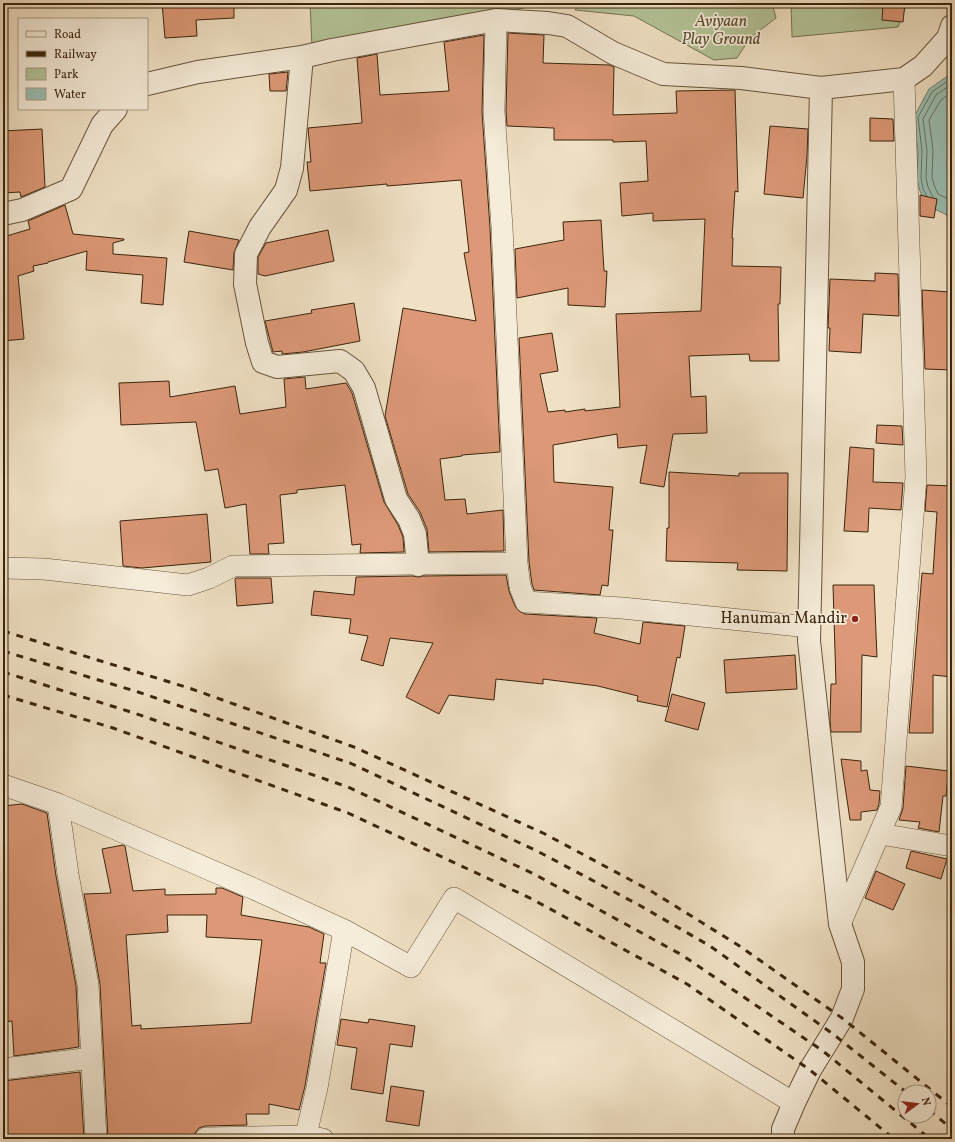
<svg xmlns="http://www.w3.org/2000/svg" width="955" height="1142" viewBox="0 0 955 1142" font-family="Vollkorn,serif">
<rect width="100%" height="100%" fill="#f0e1c5"/>
<filter id="stains"><feTurbulence type="fractalNoise" baseFrequency=".005" numOctaves="4"/><feColorMatrix values="0 0 0 0 .2 0 0 0 0 .09 0 0 0 0 .02 0 0 0 .5 -.17"/></filter>
<radialGradient id="worn" r=".72"><stop offset=".6" stop-color="#630" stop-opacity="0"/><stop offset="1" stop-color="#630" stop-opacity=".3"/></radialGradient>
<path fill="#b4c499" stroke="#787453" d="M 310,3 L 550,3 L 312,47 Z
M 580,3 L 772,3 L 776,18 L 750,38 L 737,58 L 714,60 L 634,16 L 575,10 Z
M 791,3 L 907,3 L 898,27 L 792,37 Z"/>
<path fill="#9abeb2" stroke="#748170" d="M 952,73 L 952,221 L 945,214 L 926,205 L 920,191 L 917,179 L 918,151 L 914,117 L 929,89 Z"/>
<g fill="none" stroke-linecap="round" stroke-linejoin="round">
<path stroke="#6a7260" stroke-width="1" d="M 952,92 L 941,100 L 929,120 L 933,150 L 932,177 L 934,185 L 938,194 L 952,201
M 927,196 L 923,189 L 921,178 L 922,151 L 918,117 L 932,92 L 952,78
M 933,197 L 928,187 L 926,178 L 927,151 L 923,119 L 936,95 L 952,84"/>
</g>
<path fill="#dc9877" stroke="#3b250d" fill-rule="evenodd" d="M 162,3 L 234,3 L 234,18 L 196,20 L 197,36 L 165,38 Z
M 883,3 L 905,3 L 903,22 L 882,20 Z
M 508,33 L 544,35 L 543,63 L 610,65 L 614,67 L 613,115 L 677,113 L 676,91 L 735,90 L 738,192 L 735,191 L 732,238 L 733,238 L 732,266 L 781,267 L 780,304 L 778,304 L 779,361 L 750,361 L 749,354 L 689,356 L 691,397 L 706,396 L 707,433 L 673,434 L 664,487 L 640,483 L 647,445 L 618,448 L 617,434 L 553,445 L 554,482 L 613,487 L 609,530 L 613,530 L 608,586 L 602,585 L 600,595 L 534,590 L 532,584 L 529,562 L 519,338 L 552,333 L 558,371 L 540,374 L 548,412 L 565,410 L 565,412 L 585,409 L 585,411 L 620,407 L 616,314 L 701,311 L 705,219 L 653,221 L 653,213 L 622,216 L 620,183 L 648,181 L 646,141 L 613,142 L 613,140 L 554,140 L 554,128 L 507,126 L 506,111 Z
M 484,35 L 482,112 L 490,228 L 500,452 L 462,455 L 462,456 L 440,459 L 445,500 L 465,499 L 467,514 L 503,510 L 504,551 L 429,552 L 427,529 L 420,512 L 408,494 L 385,416 L 403,308 L 476,321 L 464,253 L 469,252 L 461,180 L 387,186 L 387,184 L 310,191 L 307,162 L 311,162 L 308,128 L 362,123 L 357,58 L 377,54 L 380,95 L 449,91 L 444,42 Z
M 288,72 L 286,91 L 270,91 L 269,74 Z
M 870,118 L 893,119 L 894,141 L 870,141 Z
M 770,126 L 808,129 L 807,156 L 803,198 L 764,194 Z
M 42,129 L 45,187 L 21,197 L 20,192 L 3,193 L 3,131 Z
M 920,195 L 937,199 L 934,218 L 920,216 Z
M 65,205 L 73,234 L 124,239 L 124,240 L 113,243 L 113,254 L 167,258 L 163,305 L 141,303 L 143,275 L 86,270 L 87,251 L 48,262 L 48,263 L 33,266 L 34,271 L 18,276 L 24,339 L 3,341 L 3,237 L 30,229 L 28,221 Z
M 601,220 L 604,271 L 607,271 L 605,307 L 568,305 L 568,288 L 517,298 L 515,249 L 564,240 L 563,222 Z
M 328,230 L 334,261 L 265,276 L 258,274 L 258,257 L 266,243 Z
M 189,231 L 239,240 L 234,253 L 233,270 L 184,262 Z
M 875,273 L 898,274 L 899,316 L 863,314 L 861,353 L 829,351 L 830,328 L 828,328 L 830,279 L 875,281 Z
M 922,290 L 950,292 L 950,315 L 952,315 L 952,370 L 925,369 Z
M 354,303 L 360,341 L 303,352 L 282,354 L 282,351 L 273,352 L 265,321 L 312,313 L 311,310 Z
M 305,377 L 306,389 L 346,383 L 352,393 L 384,502 L 398,525 L 403,537 L 404,552 L 360,553 L 361,544 L 352,545 L 345,485 L 297,490 L 297,493 L 280,495 L 284,543 L 268,544 L 269,554 L 250,554 L 246,504 L 225,508 L 218,469 L 205,471 L 196,422 L 121,425 L 119,383 L 169,381 L 170,397 L 235,386 L 240,414 L 286,407 L 284,379 Z
M 877,425 L 902,426 L 903,445 L 876,443 Z
M 850,447 L 874,449 L 873,482 L 903,483 L 901,510 L 869,508 L 868,532 L 844,531 Z
M 669,472 L 739,476 L 739,473 L 788,473 L 787,571 L 737,570 L 738,563 L 666,561 L 667,528 L 669,528 Z
M 927,485 L 952,486 L 952,677 L 933,675 L 933,733 L 909,733 L 922,573 L 933,574 L 937,512 L 925,511 Z
M 207,514 L 211,562 L 142,568 L 123,566 L 120,521 Z
M 506,575 L 509,591 L 515,606 L 519,611 L 525,614 L 597,618 L 594,633 L 640,644 L 643,622 L 685,626 L 680,658 L 677,657 L 667,707 L 637,701 L 638,696 L 598,686 L 543,679 L 543,684 L 496,679 L 494,700 L 449,695 L 439,714 L 406,697 L 433,643 L 390,638 L 383,666 L 361,660 L 368,636 L 349,633 L 351,619 L 311,615 L 314,591 L 354,595 L 356,577 L 412,576 L 419,577 L 423,576 Z
M 236,578 L 271,578 L 273,603 L 237,606 L 235,579 Z
M 833,585 L 874,585 L 877,657 L 862,655 L 861,732 L 831,732 L 830,720 L 831,684 L 836,684 Z
M 795,655 L 797,689 L 726,693 L 724,660 Z
M 672,694 L 705,703 L 698,730 L 665,721 Z
M 841,759 L 861,761 L 861,771 L 867,770 L 870,790 L 880,791 L 879,804 L 877,810 L 861,812 L 861,820 L 850,820 Z
M 906,766 L 949,771 L 946,796 L 943,796 L 939,832 L 918,828 L 920,822 L 899,820 L 903,808 Z
M 22,804 L 47,813 L 56,876 L 76,986 L 79,1047 L 14,1056 L 12,1021 L 3,1022 L 3,806 Z
M 123,845 L 125,846 L 133,891 L 165,889 L 165,895 L 216,894 L 216,888 L 222,888 L 243,897 L 241,915 L 309,927 L 324,934 L 320,963 L 326,963 L 305,1086 L 299,1110 L 269,1104 L 269,1114 L 246,1114 L 247,1125 L 205,1126 L 199,1128 L 195,1133 L 194,1139 L 173,1139 L 173,1137 L 152,1139 L 108,1139 L 100,984 L 84,894 L 111,893 L 102,849 ZM 167,915 L 207,915 L 206,937 L 262,940 L 251,1023 L 141,1029 L 141,1025 L 132,1026 L 126,935 L 168,932 Z
M 911,851 L 947,859 L 941,879 L 906,868 Z
M 876,871 L 905,884 L 893,910 L 865,898 Z
M 341,1019 L 368,1023 L 369,1019 L 415,1026 L 412,1047 L 390,1044 L 383,1094 L 351,1089 L 357,1048 L 337,1045 Z
M 80,1072 L 84,1139 L 3,1139 L 3,1081 Z
M 391,1086 L 424,1091 L 419,1126 L 386,1121 Z"/>
<g fill="none" stroke-linecap="round" stroke-linejoin="round">
<defs>
<path id="minor" d="M 496,20 L 494,111 L 502,227 L 517,563 L 520,587 L 526,602 L 622,608 L 809,627
M 3,568 L 44,569 L 188,585 L 209,578 L 233,566 L 517,563
M 3,785 L 58,804 L 252,888 L 344,930 L 411,967 L 454,898 L 794,1103
M 58,804 L 68,874 L 88,985 L 96,1139
M 880,834 L 952,846
M 840,924 L 891,807 L 916,477 L 904,79
M 3,1069 L 92,1058
M 207,1139 L 206,1138 L 306,1136 L 323,1139
M 305,1139 L 317,1088 L 344,930"/>
<path id="tertiary" d="M 302,57 L 292,168 L 286,190 L 260,227 L 246,254 L 245,284 L 257,343 L 263,362 L 277,367 L 340,361 L 354,371 L 364,388 L 396,499 L 409,519 L 415,534 L 418,565
M 147,84 L 198,72 L 302,57 L 332,50 L 496,20 L 548,23 L 567,26 L 613,53 L 663,74 L 741,78 L 821,88
M 3,214 L 22,210 L 71,189 L 102,125 L 116,109
M 783,1139 L 783,1129 L 794,1103 L 810,1070 L 842,1018 L 853,989 L 853,962 L 840,924 L 809,641 L 821,88 L 904,79 L 923,66 L 948,38 L 952,26"/>
</defs>
<use href="#minor" stroke="#68543b" stroke-width="22"/>
<use href="#tertiary" stroke="#68543b" stroke-width="24"/>
<use href="#minor" stroke="#f5ecd9" stroke-width="21"/>
<use href="#tertiary" stroke="#f5ecd9" stroke-width="22"/>
<path stroke="#3b250d" stroke-width="3" stroke-dasharray="7 7" stroke-linecap="butt" d="M 3,631 L 189,688 L 354,747 L 545,834 L 651,891 L 738,945 L 842,1018 L 952,1107
M 3,651 L 138,692 L 350,763 L 539,852 L 639,905 L 710,946 L 833,1034 L 906,1092
M 3,672 L 134,713 L 348,787 L 534,874 L 682,955 L 823,1051 L 930,1139
M 3,695 L 113,728 L 348,813 L 532,899 L 687,984 L 810,1070 L 894,1139
M 929,1110 L 952,1129"/>
</g>
<circle fill="#8f2418" stroke="#f5ecd9" stroke-width="1.5" cx="855" cy="619" r="4"/>
<g text-anchor="middle" dominant-baseline="central" stroke-width="3.5" stroke-linejoin="round" paint-order="stroke">
<g font-size="16" font-style="italic" fill="#594d30" stroke="#f5ecd9">
<text x="721" y="22">Aviyaan<tspan x="721" dy="18">Play Ground</tspan></text>
</g>
<g font-size="16" fill="#3b250d" stroke="#f5ecd9" text-anchor="end">
<text x="847" y="619">Hanuman Mandir</text>
</g>
</g>
<rect width="955" height="1142" fill="none" stroke="#f0e1c5" stroke-width="16"/>
<rect x="4" y="4" width="947" height="1134" fill="none" stroke="#3b250d" stroke-width="2"/>
<rect x="8" y="8" width="939" height="1126" fill="none" stroke="#3b250d"/>
<rect x="18" y="18" width="130" height="92" fill="#f5ecd9" stroke="#ab9c87"/>
<rect x="26" y="31" width="20" height="6" fill="#f5ecd9" stroke="#ab9c87"/>
<text x="54" y="38" font-size="12" fill="#3b250d">Road</text>
<rect x="26" y="51" width="20" height="6" fill="#3b250d" stroke="#ab9c87"/>
<text x="54" y="58" font-size="12" fill="#3b250d">Railway</text>
<rect x="26" y="68" width="20" height="12" fill="#b4c499" stroke="#ab9c87"/>
<text x="54" y="78" font-size="12" fill="#3b250d">Park</text>
<rect x="26" y="88" width="20" height="12" fill="#9abeb2" stroke="#ab9c87"/>
<text x="54" y="98" font-size="12" fill="#3b250d">Water</text>
<g transform="translate(917 1104) rotate(75)"><circle r="19" fill="#f5ecd9" stroke="#ab9c87"/>
<path d="M0-3L7 15L0 10L-7 15Z" fill="#8f2418"/>
<text y="-6" font-size="11" font-weight="bold" text-anchor="middle" fill="#3b250d">N</text>
</g>
<rect width="100%" height="100%" filter="url(#stains)"/>
<rect width="100%" height="100%" fill="url(#worn)"/>
</svg>
